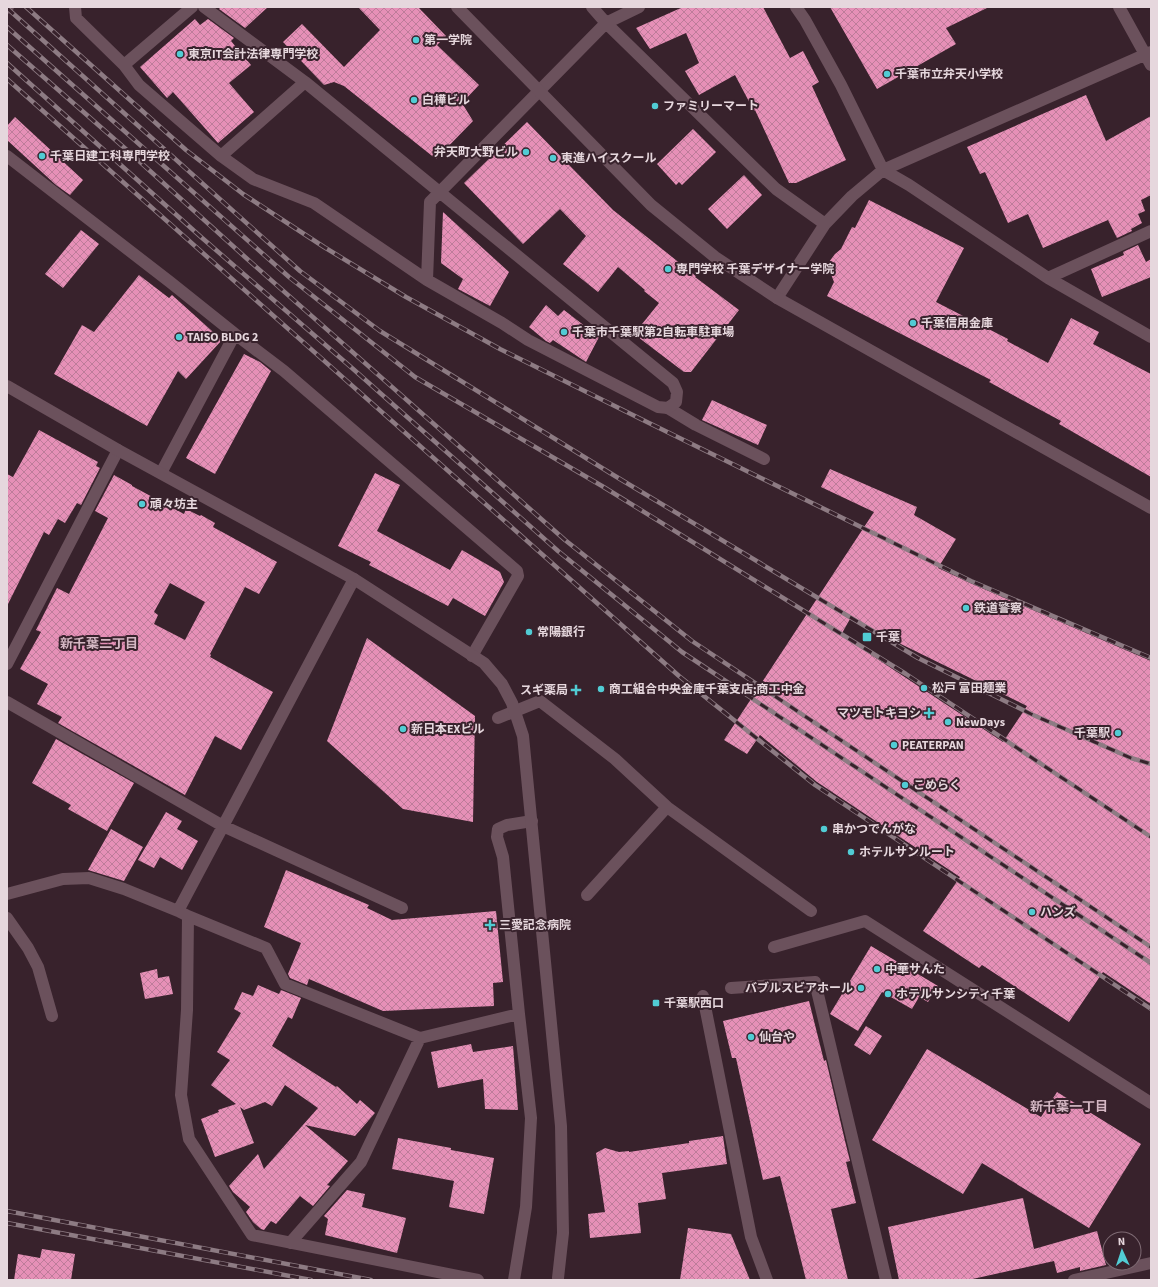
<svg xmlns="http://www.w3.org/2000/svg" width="1158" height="1287" viewBox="0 0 1158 1287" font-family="'Source Sans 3','Noto Sans JP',sans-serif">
<defs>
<pattern id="building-cross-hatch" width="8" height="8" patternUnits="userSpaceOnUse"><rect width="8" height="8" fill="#e690b7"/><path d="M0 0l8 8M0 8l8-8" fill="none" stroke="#be7c9a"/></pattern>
</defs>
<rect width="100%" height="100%" fill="#38222c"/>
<path fill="url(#building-cross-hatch)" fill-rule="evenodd" d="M 221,7 L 268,7 L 245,28 L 219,9 Z
M 358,7 L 418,7 L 446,36 L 437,45 L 479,85 L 462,103 L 473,121 L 436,159 L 344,86 L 334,82 L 324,85 L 283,42 L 302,24 L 344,67 L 380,30 Z
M 683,7 L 763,7 L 790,58 L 803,51 L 819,82 L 812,86 L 846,160 L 796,183 L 789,183 L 755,110 L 754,111 L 735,75 L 699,95 L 685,71 L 699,63 L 686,33 L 650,49 L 636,28 Z
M 830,7 L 989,7 L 946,28 L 956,44 L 877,89 Z
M 195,19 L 200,25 L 208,19 L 234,38 L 231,41 L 251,65 L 229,83 L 254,112 L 218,143 L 173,92 L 167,98 L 140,67 Z
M 1086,95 L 1106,141 L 1151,116 L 1151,195 L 1141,200 L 1145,211 L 1138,214 L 1142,223 L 1131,229 L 1132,231 L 1117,238 L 1108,220 L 1043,248 L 1028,214 L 1008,223 L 985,172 L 980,174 L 967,147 Z
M 15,117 L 83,180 L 70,195 L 56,185 L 7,140 L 7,126 Z
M 527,122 L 613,210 L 696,276 L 695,277 L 739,310 L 691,372 L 684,372 L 634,334 L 659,303 L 644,291 L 645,290 L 618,267 L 598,292 L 563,264 L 586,236 L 560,209 L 523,244 L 464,183 Z
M 693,129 L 716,152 L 682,185 L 679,182 L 676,185 L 657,164 Z
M 744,175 L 762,195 L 727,229 L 708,209 Z
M 869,200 L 964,248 L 936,302 L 1008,339 L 1007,341 L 1048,363 L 1071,318 L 1099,332 L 1093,344 L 1151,374 L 1151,477 L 1059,424 L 1061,421 L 989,382 L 991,380 L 827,296 L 834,282 L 829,269 L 829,262 L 835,254 L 841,249 L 852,227 L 855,228 Z
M 443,212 L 509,272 L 490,306 L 458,289 L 463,279 L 441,263 Z
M 81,230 L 99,244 L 63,288 L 45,274 Z
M 1138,245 L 1146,262 L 1151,259 L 1151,277 L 1102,297 L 1091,269 L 1124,255 L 1123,252 Z
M 139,275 L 169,298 L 172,295 L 222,340 L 186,379 L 178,371 L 147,426 L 54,374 L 82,325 L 94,332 Z
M 546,305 L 558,316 L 564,310 L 599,337 L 586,362 L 553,340 L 550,343 L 546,341 L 529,327 Z
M 244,354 L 260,362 L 271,371 L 215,474 L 186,458 Z
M 712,400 L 767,425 L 758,445 L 702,420 Z
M 39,430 L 98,462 L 96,466 L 100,468 L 81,505 L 77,503 L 65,523 L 58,519 L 49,535 L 44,532 L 7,606 L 7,474 L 13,477 Z
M 830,469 L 917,507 L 914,515 L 956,539 L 938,568 L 970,583 L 1151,661 L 1151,1004 L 1103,972 L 1069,1022 L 982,965 L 979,968 L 923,931 L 960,877 L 817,782 L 760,735 L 747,754 L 724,740 L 874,512 L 821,487 ZM 850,619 L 1027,706 L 1003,742 L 841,635 Z
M 375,473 L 400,485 L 377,531 L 450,570 L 462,550 L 500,572 L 504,582 L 485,616 L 453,598 L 448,606 L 369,565 L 371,562 L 338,546 Z
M 114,475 L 132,485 L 132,486 L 184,514 L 186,509 L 200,516 L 201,515 L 215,523 L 213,527 L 277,562 L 259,594 L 245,587 L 210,654 L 211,655 L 210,657 L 273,692 L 241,750 L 215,736 L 185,795 L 58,723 L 62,717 L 37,704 L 48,684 L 20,669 L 41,632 L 36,630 L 57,588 L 69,594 L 108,518 L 95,511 ZM 170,583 L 205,602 L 185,640 L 154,624 L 158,615 L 154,612 Z
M 367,638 L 475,716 L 473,822 L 403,809 L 327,741 Z
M 56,739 L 134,783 L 107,831 L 68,809 L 71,805 L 32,783 Z
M 166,812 L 182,821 L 177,829 L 198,841 L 182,870 L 160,857 L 154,868 L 138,860 Z
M 111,829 L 143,847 L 124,881 L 88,870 Z
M 286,870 L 369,905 L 367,908 L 392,920 L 496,911 L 503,982 L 493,983 L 494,1006 L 383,1011 L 309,979 L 307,985 L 290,978 L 288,974 L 301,943 L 264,927 Z
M 871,946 L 938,986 L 928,1002 L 919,997 L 912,1009 L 882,992 L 858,1031 L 830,1014 Z
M 157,969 L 158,978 L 169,976 L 173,994 L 145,999 L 140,973 Z
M 258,985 L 279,994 L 281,990 L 301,998 L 292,1019 L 288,1017 L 272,1046 L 336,1087 L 337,1086 L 357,1104 L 360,1100 L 375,1113 L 355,1136 L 305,1125 L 348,1161 L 327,1185 L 330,1186 L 313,1206 L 300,1196 L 276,1224 L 271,1221 L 264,1230 L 261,1229 L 253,1222 L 246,1212 L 250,1207 L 233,1192 L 229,1186 L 258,1154 L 264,1169 L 318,1108 L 285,1085 L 272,1106 L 265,1102 L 244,1110 L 240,1107 L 254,1143 L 215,1157 L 201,1119 L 219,1112 L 218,1110 L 236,1104 L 211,1085 L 230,1060 L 217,1052 L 241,1013 L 234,1009 L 242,992 L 253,996 Z
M 809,1001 L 824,1061 L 826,1060 L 845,1141 L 850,1161 L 846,1162 L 856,1203 L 831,1209 L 848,1280 L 806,1280 L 780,1176 L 763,1180 L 736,1058 L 732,1058 L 723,1021 Z
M 866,1026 L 882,1036 L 870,1055 L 854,1045 Z
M 471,1044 L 473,1052 L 513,1046 L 518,1110 L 485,1109 L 483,1079 L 438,1088 L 431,1052 Z
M 927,1049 L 1041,1117 L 1057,1092 L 1141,1144 L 1089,1228 L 982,1163 L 963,1194 L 872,1140 Z
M 723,1136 L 727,1164 L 662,1173 L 666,1199 L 638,1203 L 641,1233 L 590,1238 L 588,1214 L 605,1212 L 596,1153 L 605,1148 L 619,1152 L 629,1151 L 629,1152 L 689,1143 L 689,1141 Z
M 398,1138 L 451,1148 L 451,1150 L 494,1158 L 484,1214 L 449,1207 L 454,1181 L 392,1169 Z
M 347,1190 L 365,1194 L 362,1207 L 406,1218 L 397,1253 L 325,1235 L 328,1219 L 324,1216 Z
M 1023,1198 L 1034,1249 L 1097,1231 L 1106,1265 L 1080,1271 L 1080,1267 L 1057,1273 L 1054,1261 L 968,1280 L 899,1280 L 888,1227 Z
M 688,1228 L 731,1234 L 750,1280 L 680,1280 Z
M 42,1249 L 75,1254 L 71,1280 L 14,1280 L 18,1254 L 40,1258 Z"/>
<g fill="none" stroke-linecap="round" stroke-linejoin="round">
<path stroke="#6b515c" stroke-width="12" d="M 668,408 L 696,425 L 764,459
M 498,718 L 540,701 L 615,759 L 667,807 L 587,895
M 667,807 L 811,911"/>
<path stroke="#6b515c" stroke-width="12" d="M 75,7 L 76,18 L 124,65 L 139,85 L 221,156 L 253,179 L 314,203 L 427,280 L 502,323 L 528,340 L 658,407 L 668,408 L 676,402 L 677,392 L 673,383 L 305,82 L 204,7
M 592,7 L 606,23 L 776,189 L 825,224
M 796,7 L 805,20 L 841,85 L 883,170 L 909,185 L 1048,278 L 1151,337
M 1119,7 L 1151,65
M 124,65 L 192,7
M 7,156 L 170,282 L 235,334 L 284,371 L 517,571 L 518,576 L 472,656
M 221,156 L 305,82
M 1048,278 L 1151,231
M 427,280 L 430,202 L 606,23 L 639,7
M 777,298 L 825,224 L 852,196 L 883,170 L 1151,52
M 161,473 L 235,334
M 354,579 L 178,911 L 188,916 L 187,1010 L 181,1095 L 189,1139 L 252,1235 L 478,1280
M 7,664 L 118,450
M 7,702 L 223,826 L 402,908
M 7,894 L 63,879 L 89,878 L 124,889 L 178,911
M 188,916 L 266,948 L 285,984 L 420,1038 L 519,1014
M 7,918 L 28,948 L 38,967 L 52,1016
M 731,988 L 815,982 L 886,1280
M 703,996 L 751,1237 L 767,1280
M 290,1243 L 361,1162 L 420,1038
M 514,1280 L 526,1207 L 531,1118 L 519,1014 L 503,857 L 497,837 L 498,829 L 507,825 L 532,821
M 1074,1280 L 1151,1263"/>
<path stroke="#6b515c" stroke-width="12" d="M 457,7 L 651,205 L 715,257 L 777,298 L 1151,508
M 7,8 L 8,7
M 7,386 L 118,450 L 354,579 L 484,663 L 502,684 L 512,703 L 523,736 L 561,1126 L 563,1233 L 558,1278
M 774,947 L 865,921 L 1151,1103"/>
<defs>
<path id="rail" d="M 26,7 L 186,150 L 243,194 L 324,247 L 406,297 L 500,349 L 649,423 L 971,581 L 1151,658
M 7,8 L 300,271 L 380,331 L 615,476 L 918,658 L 1031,714 L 1131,758 L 1151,764
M 7,27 L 289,277 L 415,377 L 602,486 L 906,674 L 1151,837
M 7,45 L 128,151 L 245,257 L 565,540 L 692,641 L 1151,947
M 7,63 L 201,237 L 352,368 L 558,551 L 682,652 L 1151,963
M 7,79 L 679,676 L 815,785 L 1151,1009
M 7,1211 L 371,1280
M 7,1223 L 311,1280"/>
</defs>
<use href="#rail" stroke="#8d7b83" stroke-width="4.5"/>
<use href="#rail" stroke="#38222c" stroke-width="3" stroke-dasharray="9" stroke-linecap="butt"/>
</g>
<g fill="#51ccd4" stroke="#38222c" stroke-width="1.5">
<circle cx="416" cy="40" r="4"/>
<circle cx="180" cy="54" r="4"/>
<circle cx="887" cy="74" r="4"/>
<circle cx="414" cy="100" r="4"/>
<circle cx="655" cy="106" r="4"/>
<circle cx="526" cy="152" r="4"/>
<circle cx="42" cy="156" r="4"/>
<circle cx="553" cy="158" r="4"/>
<circle cx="668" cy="269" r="4"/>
<circle cx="913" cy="323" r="4"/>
<circle cx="564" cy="332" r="4"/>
<circle cx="179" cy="337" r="4"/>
<circle cx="142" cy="504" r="4"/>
<circle cx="966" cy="608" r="4"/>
<circle cx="529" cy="632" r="4"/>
<rect x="862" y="632" width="10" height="10" rx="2"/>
<circle cx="924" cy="688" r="4"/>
<circle cx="601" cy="689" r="4"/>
<path d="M574 684h4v4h4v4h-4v4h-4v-4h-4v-4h4z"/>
<path d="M927 707h4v4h4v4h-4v4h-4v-4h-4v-4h4z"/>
<circle cx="948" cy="722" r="4"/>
<circle cx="403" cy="729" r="4"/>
<circle cx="1118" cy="733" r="4"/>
<circle cx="894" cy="745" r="4"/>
<circle cx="905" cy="785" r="4"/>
<circle cx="824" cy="829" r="4"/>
<circle cx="851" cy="852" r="4"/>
<circle cx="1032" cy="912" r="4"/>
<path d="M488 919h4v4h4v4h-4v4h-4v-4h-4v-4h4z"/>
<circle cx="877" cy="969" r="4"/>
<circle cx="861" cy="988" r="4"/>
<circle cx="888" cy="994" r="4"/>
<rect x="652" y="999" width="8" height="8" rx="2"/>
<circle cx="751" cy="1037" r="4"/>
</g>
<g text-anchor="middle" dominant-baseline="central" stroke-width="4" stroke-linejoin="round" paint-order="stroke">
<g font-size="12" font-weight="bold" fill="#e6d7dd" stroke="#38222c" text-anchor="start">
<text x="424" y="40">第一学院</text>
<text x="188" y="54">東京IT会計法律専門学校</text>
<text x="895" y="74">千葉市立弁天小学校</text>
<text x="422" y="100">白樺ビル</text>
<text x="663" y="106">ファミリーマート</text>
<text x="518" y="152" text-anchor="end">弁天町大野ビル</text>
<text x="50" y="156">千葉日建工科専門学校</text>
<text x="561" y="158">東進ハイスクール</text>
<text x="676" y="269">専門学校 千葉デザイナー学院</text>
<text x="921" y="323">千葉信用金庫</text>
<text x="572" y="332">千葉市千葉駅第2自転車駐車場</text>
<text x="187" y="337">TAISO BLDG 2</text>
<text x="150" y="504">頑々坊主</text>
<text x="974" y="608">鉄道警察</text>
<text x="537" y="632">常陽銀行</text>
<text x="876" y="637">千葉</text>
<text x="932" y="688">松戸 富田麺業</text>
<text x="609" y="689">商工組合中央金庫千葉支店;商工中金</text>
<text x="568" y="690" text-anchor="end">スギ薬局</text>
<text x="921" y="713" text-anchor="end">マツモトキヨシ</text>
<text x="956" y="722">NewDays</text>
<text x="411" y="729">新日本EXビル</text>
<text x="1110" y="733" text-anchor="end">千葉駅</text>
<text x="902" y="745">PEATERPAN</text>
<text x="913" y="785">こめらく</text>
<text x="832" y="829">串かつでんがな</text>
<text x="859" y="852">ホテルサンルート</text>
<text x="1040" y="912">ハンズ</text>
<text x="499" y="925">三愛記念病院</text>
<text x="885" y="969">中華サんた</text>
<text x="853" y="988" text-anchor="end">バブルスビアホール</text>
<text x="896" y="994">ホテルサンシティ千葉</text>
<text x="664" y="1003">千葉駅西口</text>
<text x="759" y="1037">仙台や</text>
</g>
<g font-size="13" font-weight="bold" fill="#d4b7c3" stroke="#38222c">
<text x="99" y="644">新千葉二丁目</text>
<text x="1069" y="1107">新千葉一丁目</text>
</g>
</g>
<rect width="1158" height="1287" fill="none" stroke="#e6d7dd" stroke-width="16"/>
<g transform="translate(1122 1251) rotate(357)"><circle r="19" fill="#38222c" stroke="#7e6a73"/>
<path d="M0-3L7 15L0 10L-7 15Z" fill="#51ccd4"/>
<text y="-6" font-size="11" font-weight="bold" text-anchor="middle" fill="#e6d7dd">N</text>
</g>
</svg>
